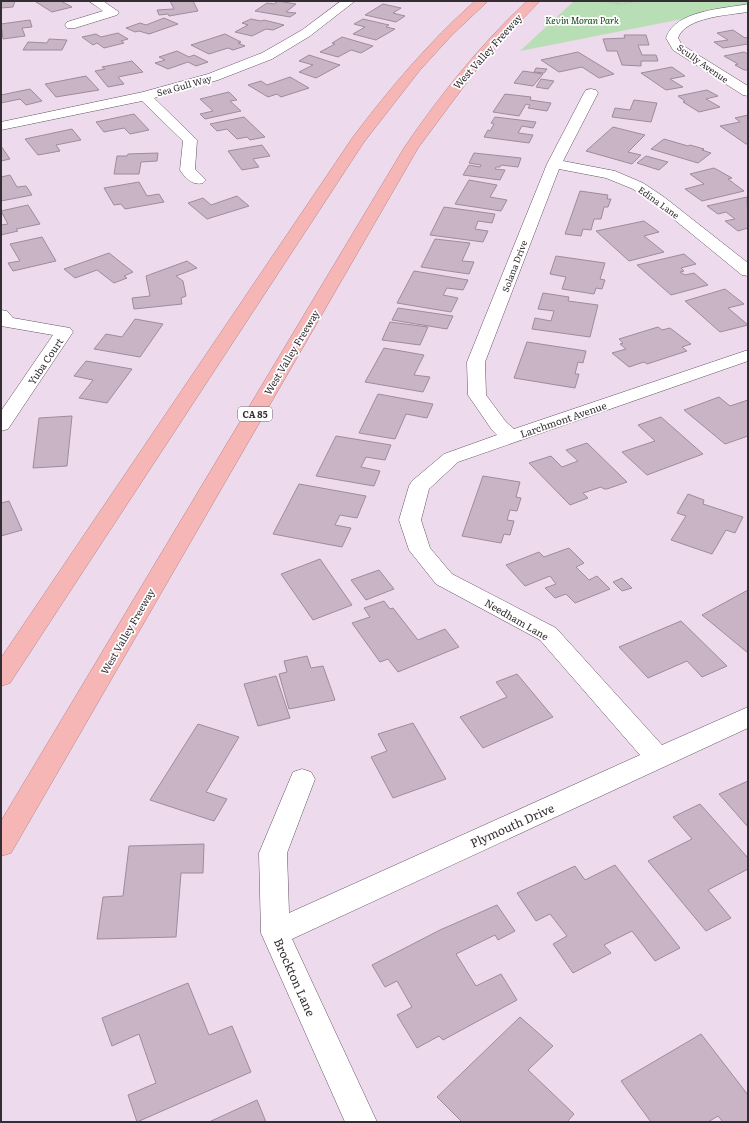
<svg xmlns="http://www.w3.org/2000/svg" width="749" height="1123" viewBox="0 0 749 1123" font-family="Literata,serif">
<rect width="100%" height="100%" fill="#eddaec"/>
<path fill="#b8deb6" d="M 574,1 L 748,1 L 748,6 L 520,51 Z"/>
<path fill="#c8b4c5" stroke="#9e8c9b" d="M 1,1 L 15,1 L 13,7 L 1,8 Z
M 41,1 L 61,1 L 72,7 L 52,12 L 36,2 Z
M 170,1 L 193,1 L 198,11 L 169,16 L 168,14 L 159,15 L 157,10 L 174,9 Z
M 278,1 L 296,4 L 286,12 L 296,13 L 290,17 L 255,11 L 267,3 L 274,4 Z
M 383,4 L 401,8 L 393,13 L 405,16 L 396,22 L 365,15 Z
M 164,18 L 178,24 L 149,34 L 139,31 L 135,32 L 126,28 L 140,23 L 146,25 Z
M 251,19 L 261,21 L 264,20 L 284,25 L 273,30 L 266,29 L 252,36 L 235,32 L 248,25 L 242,23 Z
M 363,19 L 389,25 L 386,27 L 395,29 L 376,40 L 353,34 L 365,27 L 354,24 Z
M 30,20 L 32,27 L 22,28 L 25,36 L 3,39 L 1,24 Z
M 733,30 L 745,38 L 748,37 L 748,44 L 723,48 L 714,42 L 728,40 L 717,33 Z
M 118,33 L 128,39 L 121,41 L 124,43 L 104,48 L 97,43 L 93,45 L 82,37 L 96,34 L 101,37 Z
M 225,34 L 241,42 L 238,43 L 245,46 L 233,50 L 228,48 L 209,54 L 191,45 Z
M 624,35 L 646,35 L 649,45 L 638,45 L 642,55 L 656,55 L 658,61 L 641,61 L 641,66 L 622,65 L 617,51 L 607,51 L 603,39 L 625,38 Z
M 342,37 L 373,46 L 361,53 L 351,50 L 338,57 L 320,52 L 335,44 L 332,43 Z
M 49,39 L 67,40 L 62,50 L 23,50 L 28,42 L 47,43 Z
M 177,51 L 189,57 L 194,55 L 208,62 L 196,66 L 188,62 L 168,69 L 155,63 L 165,60 L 159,57 Z
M 578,52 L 614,74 L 599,78 L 582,67 L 559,72 L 541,60 Z
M 744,52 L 748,54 L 748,70 L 744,70 L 735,65 L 738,64 L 724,56 Z
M 309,55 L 340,65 L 316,78 L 299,72 L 313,65 L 299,61 Z
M 132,61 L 143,72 L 118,77 L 124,84 L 108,87 L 95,71 L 105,69 L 102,67 Z
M 672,67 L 685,76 L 670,79 L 683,87 L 666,90 L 641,73 Z
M 536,68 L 547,69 L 544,73 L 534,72 Z
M 523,71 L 543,74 L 533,86 L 514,83 Z
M 86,76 L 99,90 L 56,97 L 45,84 Z
M 290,77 L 309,88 L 281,97 L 277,94 L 268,97 L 248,85 L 261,81 L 267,85 Z
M 541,79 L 554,81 L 548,89 L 536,87 Z
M 30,89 L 42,101 L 26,105 L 20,99 L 1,103 L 1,95 Z
M 707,90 L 718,96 L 706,99 L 720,107 L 699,112 L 683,102 L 685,101 L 678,96 Z
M 229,92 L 237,100 L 230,101 L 241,111 L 205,119 L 200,114 L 213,111 L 200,99 Z
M 505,94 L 531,97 L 530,100 L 551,103 L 547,111 L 528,108 L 530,105 L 526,104 L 519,116 L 493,112 Z
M 634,100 L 657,103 L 651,122 L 612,117 L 615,108 L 630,110 Z
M 134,114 L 149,130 L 130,134 L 124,128 L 104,132 L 96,122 Z
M 748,115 L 748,144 L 746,144 L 720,126 L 740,122 L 735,118 Z
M 244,117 L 265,137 L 250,140 L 247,137 L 237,139 L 227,129 L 217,131 L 210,124 Z
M 495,117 L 536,122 L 533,128 L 522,126 L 518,133 L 533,135 L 529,143 L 484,137 L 488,130 L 490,131 L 494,124 L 491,123 Z
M 613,127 L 645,135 L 628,152 L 641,155 L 632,164 L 586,151 Z
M 72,129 L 81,140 L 56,145 L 60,151 L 38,155 L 25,139 Z
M 664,139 L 688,146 L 690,145 L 704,149 L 702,150 L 711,153 L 698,163 L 651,149 Z
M 262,145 L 270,156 L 253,159 L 259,167 L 242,170 L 228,151 Z
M 1,146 L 10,159 L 1,161 Z
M 158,153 L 157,161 L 141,162 L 139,174 L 114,174 L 117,156 L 127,156 L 128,154 Z
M 474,153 L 521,158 L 518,167 L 501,165 L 500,167 L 496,167 L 495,169 L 505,170 L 500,180 L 463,175 L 469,165 L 480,167 L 481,165 L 469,163 Z
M 646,156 L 668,162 L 659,170 L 637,163 Z
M 714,168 L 732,178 L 728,179 L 744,191 L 702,201 L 685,189 L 704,184 L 690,174 Z
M 10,175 L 17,187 L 26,186 L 32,195 L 1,201 L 1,177 Z
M 469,180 L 497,185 L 490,197 L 507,200 L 501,211 L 455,204 Z
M 139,182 L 147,196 L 159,194 L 164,202 L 125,209 L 121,204 L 114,205 L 104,188 Z
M 580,191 L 608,195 L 607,199 L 611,199 L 608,207 L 604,207 L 601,219 L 594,219 L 591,230 L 583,229 L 581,236 L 565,234 Z
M 237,196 L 249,206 L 207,219 L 188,203 L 203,198 L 211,205 Z
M 747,197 L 748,228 L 738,231 L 725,221 L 735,219 L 726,212 L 718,214 L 707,206 Z
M 28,205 L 40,224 L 16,229 L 18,231 L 1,235 L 1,225 L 8,224 L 1,211 Z
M 444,207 L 495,214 L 492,223 L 478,221 L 475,229 L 488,231 L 483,242 L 430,235 Z
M 644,221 L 659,232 L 644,236 L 664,252 L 629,261 L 596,231 Z
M 42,237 L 56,261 L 13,271 L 8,263 L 20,261 L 10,244 Z
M 435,239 L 470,243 L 462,261 L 474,262 L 469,274 L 421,267 Z
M 109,253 L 133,272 L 124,276 L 127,278 L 114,283 L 97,270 L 75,278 L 64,269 Z
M 684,254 L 696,264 L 681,268 L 684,271 L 680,272 L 685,275 L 694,273 L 708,285 L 671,295 L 637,265 Z
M 556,256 L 605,263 L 600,279 L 605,280 L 602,289 L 596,288 L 594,294 L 562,289 L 566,277 L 550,274 Z
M 187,261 L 197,268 L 176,276 L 183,281 L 186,296 L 181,298 L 182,304 L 134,309 L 132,298 L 150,296 L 146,276 Z
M 414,271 L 468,280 L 463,290 L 447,288 L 443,295 L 458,298 L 451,312 L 397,303 Z
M 725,289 L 744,304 L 728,308 L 748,325 L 720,332 L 685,301 Z
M 543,293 L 569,297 L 568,301 L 598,305 L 590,337 L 532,329 L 535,318 L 551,321 L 554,311 L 538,309 Z
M 398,308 L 453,316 L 447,329 L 392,320 Z
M 135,319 L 163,324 L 140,357 L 94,349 L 106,334 L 122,337 Z
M 390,322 L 428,327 L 420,345 L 382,340 Z
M 658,327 L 662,330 L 670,328 L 691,344 L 682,347 L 687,351 L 647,364 L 644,362 L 629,367 L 612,353 L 626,349 L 620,344 L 623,343 L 619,339 Z
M 527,342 L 586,351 L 583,363 L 578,362 L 575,374 L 579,374 L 575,388 L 514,378 Z
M 384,348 L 424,355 L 414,375 L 430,377 L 423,392 L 365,382 Z
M 86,361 L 132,369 L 107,403 L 79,398 L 93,380 L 74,376 Z
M 378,394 L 433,404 L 427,418 L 406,414 L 395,439 L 359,433 Z
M 719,397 L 730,406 L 748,400 L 748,436 L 725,444 L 684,410 Z
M 72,416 L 67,466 L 33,468 L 39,418 Z
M 661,417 L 703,454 L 647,475 L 622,452 L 655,441 L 638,425 Z
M 336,436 L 391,445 L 385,460 L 366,457 L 361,467 L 380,471 L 374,486 L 316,476 Z
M 587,443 L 627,482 L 607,489 L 604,489 L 601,487 L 583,493 L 588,498 L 570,505 L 529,463 L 551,456 L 562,467 L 578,461 L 566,450 Z
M 483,476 L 520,482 L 516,497 L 521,498 L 517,511 L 510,510 L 507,520 L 514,521 L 510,535 L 504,534 L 501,543 L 462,536 Z
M 299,484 L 366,496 L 357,518 L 340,515 L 335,525 L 351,528 L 342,547 L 273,534 Z
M 688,494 L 704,500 L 703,504 L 743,517 L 735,533 L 726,530 L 712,554 L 671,540 L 686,516 L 677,513 Z
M 9,501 L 22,530 L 1,536 L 1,503 Z
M 569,548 L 584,563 L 576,567 L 589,580 L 597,576 L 610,589 L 575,603 L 566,594 L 555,598 L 545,588 L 556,584 L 550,576 L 525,586 L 506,565 L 539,552 L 544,557 Z
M 320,559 L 352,605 L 313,620 L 281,574 Z
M 379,570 L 394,589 L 366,600 L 351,580 Z
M 622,578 L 632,588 L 622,591 L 613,582 Z
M 748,590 L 748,653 L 702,615 Z
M 384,601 L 390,609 L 393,608 L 418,640 L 445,629 L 459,647 L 398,672 L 388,659 L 380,662 L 352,623 L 370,617 L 364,608 Z
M 681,621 L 727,666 L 702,677 L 687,661 L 648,678 L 619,647 Z
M 307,656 L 311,668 L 323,666 L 335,700 L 289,709 L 279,674 L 287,672 L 284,661 Z
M 517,674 L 553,717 L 483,748 L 460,717 L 507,697 L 496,682 Z
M 276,676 L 290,718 L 258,726 L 244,684 Z
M 413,723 L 446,779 L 393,798 L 371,757 L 387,751 L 378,734 Z
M 198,724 L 239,737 L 206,792 L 227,799 L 214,821 L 150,800 Z
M 748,781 L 748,827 L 719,794 Z
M 700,804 L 748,858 L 748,869 L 708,890 L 731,918 L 706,931 L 648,861 L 692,839 L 673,817 Z
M 204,844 L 203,873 L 181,873 L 176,937 L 97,939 L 103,897 L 123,896 L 129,846 Z
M 615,865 L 680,948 L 655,961 L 632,931 L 604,945 L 611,953 L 573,973 L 553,944 L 567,936 L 550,914 L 536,921 L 517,893 L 575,866 L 585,880 Z
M 497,905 L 515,931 L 498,940 L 495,935 L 456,954 L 476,986 L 501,974 L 517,1000 L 443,1040 L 439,1036 L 417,1048 L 397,1015 L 412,1007 L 397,981 L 385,987 L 372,965 L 440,930 Z
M 188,983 L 209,1035 L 232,1026 L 251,1072 L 137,1122 L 128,1095 L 156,1083 L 139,1034 L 112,1046 L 102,1018 Z
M 520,1017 L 553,1046 L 528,1070 L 574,1114 L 567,1122 L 462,1122 L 437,1097 Z
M 701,1034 L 748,1095 L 748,1122 L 723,1122 L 718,1116 L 708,1122 L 651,1122 L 621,1081 Z
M 257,1100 L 266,1122 L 209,1122 Z"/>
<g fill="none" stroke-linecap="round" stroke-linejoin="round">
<defs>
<path id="minor" d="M 89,1 L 103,1 L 119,12 L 117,15 L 75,28 L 67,28 L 65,25 L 67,22 L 103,11 Z
M 341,1 L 355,1 L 310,36 L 272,59 L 218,80 L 154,98 L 197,140 L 195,169 L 206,180 L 203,183 C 193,186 185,178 180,170 L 183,141 L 142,101 L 1,130 L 1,122 L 143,92 L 208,74 L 262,53 L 302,30 Z
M 748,4 L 748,12 C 729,15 685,17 678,38 L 682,45 L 748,86 L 748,96 L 743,95 L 673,50 L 666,38 C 675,10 723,9 748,4 Z
M 591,89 L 596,90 L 598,93 L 563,161 L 615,171 L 643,183 L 664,197 L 748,263 L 748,276 L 742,275 L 654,203 L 633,189 L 606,178 L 559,169 L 485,362 L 486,395 L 506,422 L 514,429 L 748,350 L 748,361 L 458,462 L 429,489 L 421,520 L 430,548 L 452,574 L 556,628 L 662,745 L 748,707 L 748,728 L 292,939 L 377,1122 L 345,1122 L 261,933 L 259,853 L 293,772 L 302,769 L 311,772 L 315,779 L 287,853 L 289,913 L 640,755 L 540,640 L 436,584 L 409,550 L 399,520 L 409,486 L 412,481 L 444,454 L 497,435 L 492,430 L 468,395 L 467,362 L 547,164 L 584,93 L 586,90 Z
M 1,310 L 7,311 L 13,318 L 64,327 L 70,328 L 73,332 L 8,429 L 1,431 L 1,411 L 53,335 L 1,326 Z"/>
<path id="highway" d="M 475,1 L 488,1 L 452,35 L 420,70 L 364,142 L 10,683 L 1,686 L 1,658 L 353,137 C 390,88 429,42 475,1 Z
M 527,1 L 540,1 L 504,38 L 473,74 L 418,148 L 11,853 L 1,856 L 1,821 L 404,148 C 440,95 480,45 527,1 Z"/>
</defs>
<use href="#minor" stroke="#645463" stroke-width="1"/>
<use href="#highway" stroke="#b28688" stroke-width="1"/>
<path stroke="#b0a1af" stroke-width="1.5" stroke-dasharray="0.5 2" stroke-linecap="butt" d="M 602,1 L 621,4 L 639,1"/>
<use href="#minor" fill="#fff" fill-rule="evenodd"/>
<use href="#highway" fill="#f6b6b5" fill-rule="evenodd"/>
</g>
<g text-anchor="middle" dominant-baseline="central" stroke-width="3.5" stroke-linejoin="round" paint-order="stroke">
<g font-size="9" font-style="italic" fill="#0c450f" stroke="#fff">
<text x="582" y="20">Kevin Moran Park</text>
</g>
<g font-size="9" fill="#342d33" stroke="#fff">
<text transform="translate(703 63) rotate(35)">Scully Avenue</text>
<text transform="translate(184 85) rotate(-16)">Sea Gull Way</text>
<text transform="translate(659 202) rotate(36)">Edina Lane</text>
<text transform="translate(514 266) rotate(-69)">Solana Drive</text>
</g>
<rect fill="#fff" stroke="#716c70" stroke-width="1" x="238" y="407" width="34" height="14" rx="3"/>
<g font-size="9" font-weight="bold" fill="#342d33">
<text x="255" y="414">CA 85</text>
</g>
<g font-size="10" fill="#342d33" stroke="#fff">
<text transform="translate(487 51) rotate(-48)">West Valley Freeway</text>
<text transform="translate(291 352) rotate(-59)">West Valley Freeway</text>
<text transform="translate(45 361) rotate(-56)">Yuba Court</text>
<text transform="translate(563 419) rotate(-19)">Larchmont Avenue</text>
<text transform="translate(517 619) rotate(30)">Needham Lane</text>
<text transform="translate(127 631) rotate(-60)">West Valley Freeway</text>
</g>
<g font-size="12" fill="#342d33" stroke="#fff">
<text transform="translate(512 825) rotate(-24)">Plymouth Drive</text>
<text transform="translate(295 977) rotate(66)">Brockton Lane</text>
</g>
</g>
<rect width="749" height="1123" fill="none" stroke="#342d33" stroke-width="4"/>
</svg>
